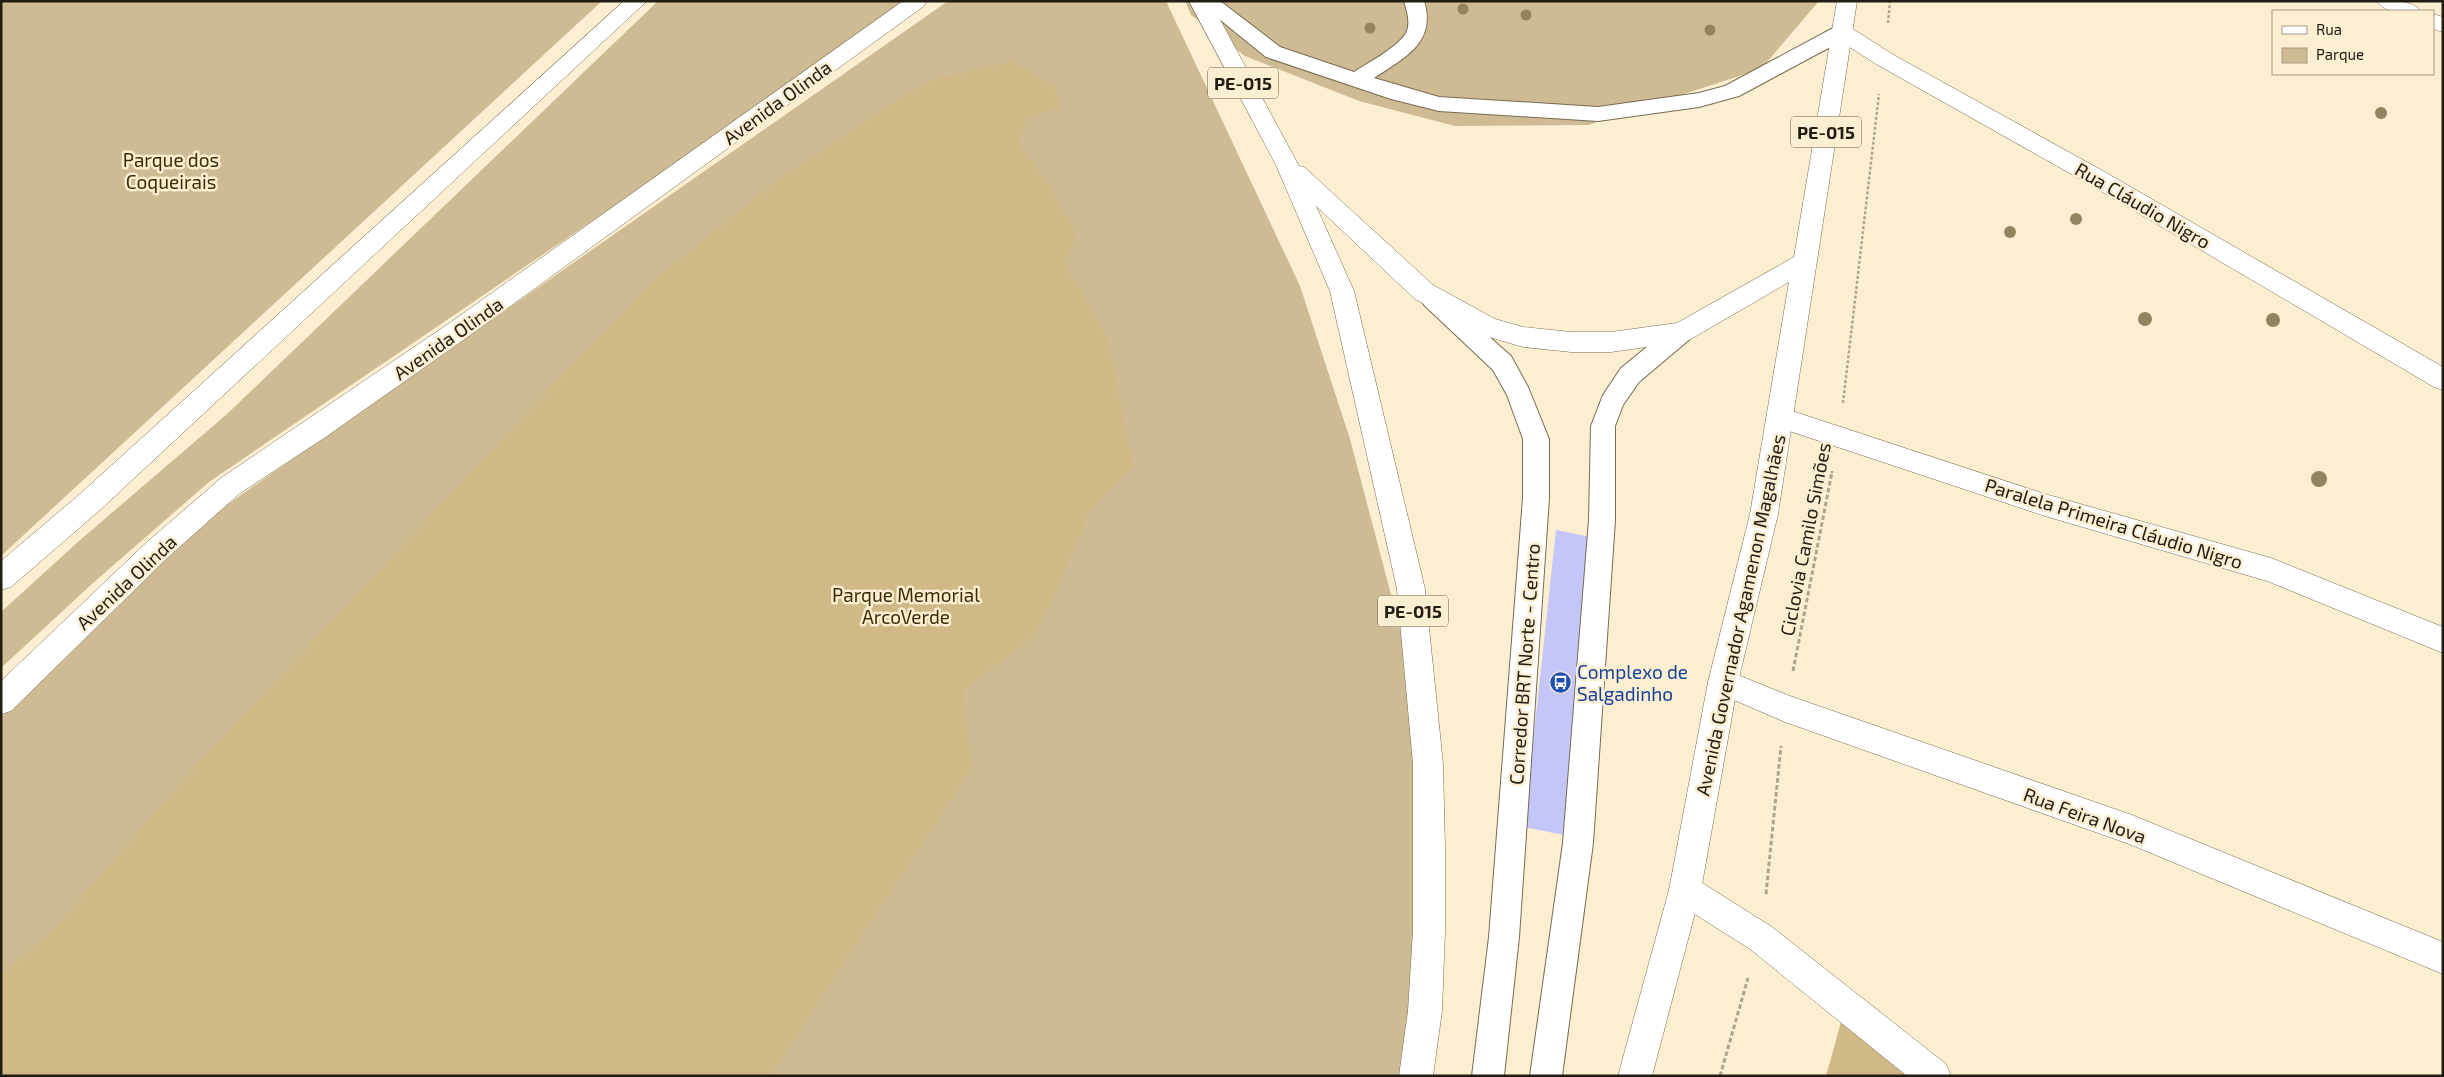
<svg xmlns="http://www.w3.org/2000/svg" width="2444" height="1077" viewBox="0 0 2444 1077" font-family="'Exo 2',sans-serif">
<rect width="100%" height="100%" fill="#fceed1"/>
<path fill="#cfbb93" d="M 1,1 L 602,1 L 1,556 Z
M 658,1 L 915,1 L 209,482 L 93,583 L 1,668 L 1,612 L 79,541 L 226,415 Z
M 948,1 L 1166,1 L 1300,286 L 1350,439 L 1427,731 L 1421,1076 L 1,1076 L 1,717 L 211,516 Z
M 1185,1 L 1819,1 L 1761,69 L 1588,125 L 1455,126 L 1359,101 L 1245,56 L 1191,15 Z"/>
<path fill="#d1b987" d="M 1013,61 L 1055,88 L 1060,108 L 1027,118 L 1019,144 L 1048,184 L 1077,235 L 1064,262 L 1108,338 L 1133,465 L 1091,509 L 1059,585 L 1034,636 L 964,690 L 971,769 L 770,1076 L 1,1076 L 1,975 L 53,930 L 187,776 L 536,403 L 657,278 L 773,184 L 883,109 L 931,80 Z
M 1843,1015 L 1907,1076 L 1826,1076 Z"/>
<path fill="#c4c5f8" d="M 1556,530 L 1596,538 L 1569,836 L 1524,827 Z"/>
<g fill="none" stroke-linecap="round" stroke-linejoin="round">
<defs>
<path id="lane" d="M 1197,1 L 1220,1 L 1280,47 L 1354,72 C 1368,63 1398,47 1406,33 C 1411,24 1407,11 1404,1 L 1424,1 C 1437,43 1404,58 1374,78 L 1439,97 L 1598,107 L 1699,93 L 1725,86 L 1835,27 L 1842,25 L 1849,27 L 1852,32 L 1849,37 L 1739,96 L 1699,107 L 1598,121 L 1439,111 L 1391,99 L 1266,57 Z
M 1432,290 L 1440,293 L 1511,356 L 1528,387 L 1549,439 L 1549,498 L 1519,937 L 1504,1076 L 1472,1076 L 1489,937 L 1523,498 L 1523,439 L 1507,395 L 1493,370 L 1424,305 L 1420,299 L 1424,293 Z
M 1682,323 L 1690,325 L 1694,332 L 1690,339 L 1639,382 L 1623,405 L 1615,426 L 1615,520 L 1593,843 L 1562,1076 L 1530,1076 L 1563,843 L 1589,520 L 1591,426 L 1603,395 L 1621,368 L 1674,325 Z"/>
<path id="street" d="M 2377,1 C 2391,1 2413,0 2421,11 C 2408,12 2385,15 2377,1 Z
M 2433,14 L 2443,17 L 2443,32 L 2433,29 Z
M 1842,25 L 1850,27 L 1892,54 L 2103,171 L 2443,367 L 2443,390 L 2434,387 L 2087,183 L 1876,64 L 1834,37 L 1831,32 L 1834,27 Z
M 1780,407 L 2045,494 L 2271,558 L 2443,627 L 2443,653 L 2267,581 L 2045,516 L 1771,425 L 1767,418 L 1771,411 Z
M 1723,669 L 1790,696 L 2132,815 L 2443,942 L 2443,974 L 2129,844 L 1785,722 L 1713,691 L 1708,682 L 1713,673 Z
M 1685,874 L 1696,879 L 1772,927 L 1946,1064 L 1951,1076 L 1907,1076 L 1750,949 L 1674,901 L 1669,890 L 1674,879 Z"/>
<path id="primary" d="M 624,1 L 647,1 L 100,510 L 11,587 L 1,590 L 1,561 L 80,494 Z
M 903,1 L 927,1 L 924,6 L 469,336 L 327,436 L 239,494 L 166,559 L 11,711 L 1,714 L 1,681 L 146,543 L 221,478 L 451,322 Z"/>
<path id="highway" d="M 1189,1 L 1210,1 L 1299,166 L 1304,167 L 1433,285 L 1495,319 L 1523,327 L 1571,332 L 1611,332 L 1677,323 L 1794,257 L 1837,1 L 1857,1 L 1778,514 L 1738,682 L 1701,890 L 1652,1076 L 1618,1076 L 1669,890 L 1708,682 L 1750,514 L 1789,282 L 1691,339 L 1682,342 L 1611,352 L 1571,352 L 1523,347 L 1479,334 L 1415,299 L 1316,206 L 1354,291 L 1425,589 L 1443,764 L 1445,848 L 1445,931 L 1442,1011 L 1433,1076 L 1399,1076 L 1408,1011 L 1413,931 L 1413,764 L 1397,589 L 1330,291 L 1276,165 Z"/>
</defs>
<use href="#lane" stroke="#776b51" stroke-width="2"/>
<use href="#street" stroke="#776b51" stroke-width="1"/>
<use href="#primary" stroke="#776b51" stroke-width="1"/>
<use href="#highway" stroke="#776b51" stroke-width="1"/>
<path stroke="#afa48e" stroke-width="2.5" stroke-dasharray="3 2" stroke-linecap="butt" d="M 1888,23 L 1890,1
M 1843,403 L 1879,94
M 1832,473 L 1832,471"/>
<path stroke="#afa48e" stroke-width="3" stroke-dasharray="4.5 2.5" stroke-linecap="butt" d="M 1793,671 L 1832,472
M 1766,894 L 1781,746
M 1720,1076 L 1748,978"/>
<use href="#lane" fill="#fff" fill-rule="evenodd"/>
<use href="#street" fill="#fff" fill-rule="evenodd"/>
<use href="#primary" fill="#fff" fill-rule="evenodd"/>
<use href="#highway" fill="#fff" fill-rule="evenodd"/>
</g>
<g fill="#93845f">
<circle cx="1463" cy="9" r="5.5"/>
<circle cx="1526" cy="15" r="5.5"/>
<circle cx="1370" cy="28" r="5.5"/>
<circle cx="1710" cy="30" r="5.5"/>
<circle cx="2381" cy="113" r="6"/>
<circle cx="2076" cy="219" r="6"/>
<circle cx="2010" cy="232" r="6"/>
<circle cx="2145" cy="319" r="7"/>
<circle cx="2273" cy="320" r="7"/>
<circle cx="2319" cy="479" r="8"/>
</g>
<defs>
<symbol id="bus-disc" viewBox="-11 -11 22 22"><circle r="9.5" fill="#1a4fb4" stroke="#fceed1"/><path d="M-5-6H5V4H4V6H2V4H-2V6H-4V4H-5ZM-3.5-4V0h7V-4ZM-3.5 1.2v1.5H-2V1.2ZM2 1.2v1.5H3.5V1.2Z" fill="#fff"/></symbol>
</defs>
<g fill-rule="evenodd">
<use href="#bus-disc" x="1548" y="670" width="25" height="25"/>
</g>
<g text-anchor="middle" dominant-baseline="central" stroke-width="5" stroke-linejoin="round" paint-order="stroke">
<g fill="#fceed1" stroke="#635c4c" stroke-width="1">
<rect x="1208" y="67.5" width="70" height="31" rx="4"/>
<rect x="1791" y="116.5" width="70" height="31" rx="4"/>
<rect x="1378" y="595.5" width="70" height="31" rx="4"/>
</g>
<g font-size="18" font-weight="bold" fill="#221d13">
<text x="1243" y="83">PE-015</text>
<text x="1826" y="132">PE-015</text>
<text x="1413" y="611">PE-015</text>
</g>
<g font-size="19" fill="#221d13" stroke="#fceed1">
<text transform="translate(777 102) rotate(-36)">Avenida Olinda</text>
<text transform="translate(2143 205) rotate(30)">Rua Cláudio Nigro</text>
<text transform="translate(448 338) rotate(-35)">Avenida Olinda</text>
<text transform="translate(2114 523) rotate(17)">Paralela Primeira Cláudio Nigro</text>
<text transform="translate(1805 539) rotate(-79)">Ciclovia Camilo Simões</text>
<text transform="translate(126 582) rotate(-43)">Avenida Olinda</text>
<text transform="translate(1740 615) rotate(-78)">Avenida Governador Agamenon Magalhães</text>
<text transform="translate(1524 664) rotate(-86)">Corredor BRT Norte - Centro</text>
<text transform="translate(2085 815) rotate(20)">Rua Feira Nova</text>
</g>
<g font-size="19" fill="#3d2d02" stroke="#fceed1">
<text x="171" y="159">Parque dos<tspan x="171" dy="22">Coqueirais</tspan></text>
<text x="906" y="594">Parque Memorial<tspan x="906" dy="22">ArcoVerde</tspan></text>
</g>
<g font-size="19" fill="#164399" stroke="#fceed1" text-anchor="start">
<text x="1577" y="671">Complexo de<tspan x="1577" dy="22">Salgadinho</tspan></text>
</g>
</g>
<rect width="2444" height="1077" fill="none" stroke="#221d13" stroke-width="5"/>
<rect x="2272" y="10" width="162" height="65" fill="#fceed1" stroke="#a59a85"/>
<rect x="2282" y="26" width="25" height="8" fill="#ffffff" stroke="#a59a85"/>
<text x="2316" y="35" font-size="15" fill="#221d13">Rua</text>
<rect x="2282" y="48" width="25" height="15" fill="#cfbb93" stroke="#a59a85"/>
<text x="2316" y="60" font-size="15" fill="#221d13">Parque</text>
</svg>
